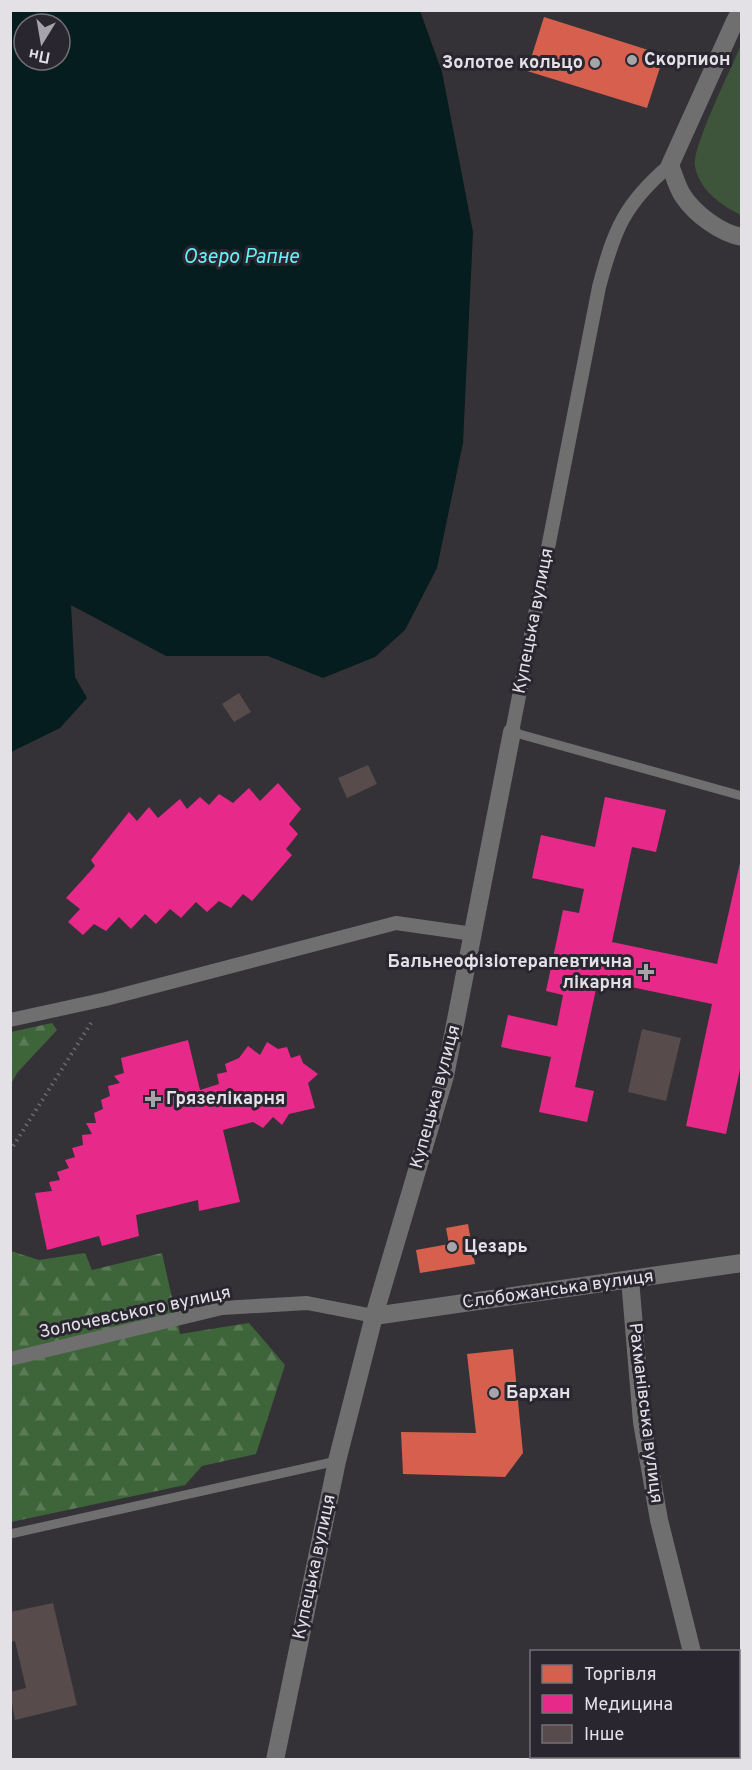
<svg xmlns="http://www.w3.org/2000/svg" width="752" height="1770" viewBox="0 0 752 1770" font-family="Overpass,sans-serif">
<defs>
<pattern id="forest-firs" width="22" height="20" patternUnits="userSpaceOnUse" patternTransform="scale(1.5)"><rect width="22" height="20" fill="#3e653a"/><path d="M5 1l3.5 6h-7zM16 11l3.5 6h-7z" fill="#5a7b56"/></pattern>
</defs>
<rect width="100%" height="100%" fill="#343237"/>
<path fill="#3e553b" d="M 741,45 L 741,215 C 722,206 699,190 695,166 C 692,147 732,67 741,45 Z"/>
<path fill="url(#forest-firs)" d="M 52,1023 L 57,1030 L 17,1073 L 11,1084 L 11,1032 Z
M 11,1251 L 39,1260 L 85,1253 L 92,1270 L 162,1253 L 180,1334 L 249,1323 L 285,1365 L 256,1454 L 202,1466 L 185,1485 L 11,1522 Z"/>
<path fill="#051d1e" fill-rule="evenodd" d="M 11,10 L 420,11 L 442,72 L 473,232 L 463,443 L 437,568 L 405,630 L 375,657 L 323,678 L 268,656 L 166,656 L 71,605 L 75,677 L 87,698 L 60,728 L 11,752 ZM 24,24 L 60,24 L 60,60 L 24,60 Z"/>
<path fill="#d6604d" d="M 544,17 L 664,55 L 647,108 L 527,71 Z
M 468,1224 L 475,1264 L 420,1273 L 416,1250 L 449,1244 L 446,1228 Z
M 513,1349 L 523,1453 L 505,1477 L 403,1474 L 401,1432 L 476,1433 L 467,1354 Z"/>
<path fill="#e7298a" d="M 278,783 L 301,809 L 289,824 L 298,834 L 286,849 L 292,855 L 252,901 L 243,894 L 231,908 L 219,901 L 207,912 L 196,902 L 181,918 L 170,909 L 156,924 L 145,914 L 131,929 L 119,917 L 106,931 L 94,924 L 83,935 L 68,922 L 80,909 L 66,898 L 95,866 L 91,860 L 129,812 L 137,821 L 149,807 L 158,818 L 180,799 L 187,809 L 200,797 L 209,805 L 219,794 L 233,803 L 249,788 L 260,801 Z
M 605,797 L 666,810 L 656,852 L 632,847 L 612,942 L 717,964 L 742,854 L 742,1060 L 726,1134 L 686,1126 L 712,1004 L 598,980 L 575,1087 L 594,1091 L 587,1122 L 539,1112 L 551,1057 L 501,1047 L 508,1015 L 557,1026 L 563,995 L 546,991 L 563,910 L 579,913 L 584,889 L 532,878 L 541,835 L 595,847 Z
M 188,1040 L 200,1090 L 219,1084 L 217,1074 L 227,1072 L 225,1064 L 239,1058 L 248,1046 L 260,1055 L 267,1042 L 278,1049 L 287,1047 L 291,1058 L 300,1055 L 303,1063 L 318,1074 L 308,1083 L 315,1108 L 289,1114 L 282,1125 L 273,1117 L 263,1128 L 253,1122 L 223,1130 L 240,1202 L 199,1211 L 198,1200 L 136,1215 L 139,1236 L 102,1246 L 99,1236 L 47,1250 L 35,1193 L 52,1191 L 49,1182 L 60,1180 L 57,1172 L 69,1168 L 65,1160 L 75,1157 L 72,1148 L 83,1145 L 82,1135 L 92,1134 L 86,1123 L 96,1123 L 94,1113 L 103,1109 L 101,1100 L 110,1096 L 108,1086 L 120,1083 L 114,1076 L 124,1073 L 121,1058 Z"/>
<path fill="#574b4b" d="M 239,693 L 251,712 L 234,722 L 222,704 Z
M 368,765 L 377,784 L 347,798 L 338,778 Z
M 642,1029 L 681,1038 L 666,1101 L 628,1092 Z
M 53,1603 L 77,1705 L 15,1720 L 10,1692 L 26,1688 L 15,1641 L 10,1642 L 10,1612 Z"/>
<g fill="none" stroke-linecap="round" stroke-linejoin="round">
<path stroke="#6d6b6d" stroke-width="4" stroke-dasharray="1.5 4.5" stroke-linecap="butt" d="M 10,1151 L 93,1020"/>
<path stroke="#706f6f" stroke-width="9" d="M 512,732 L 742,796
M 10,1534 L 337,1461"/>
<path stroke="#706f6f" stroke-width="14" d="M 512,732 L 599,287 C 614,230 624,204 670,165
M 10,1020 L 106,999 L 396,923 L 473,934
M 10,1359 L 222,1308 L 307,1303 L 374,1316"/>
<path stroke="#706f6f" stroke-width="18" d="M 741,10 L 735,21 L 670,165 C 674,175 677,187 683,196 C 695,214 720,233 742,237
M 630,1279 L 642,1422 L 659,1520 L 692,1652
M 374,1316 L 742,1263
M 275,1760 L 337,1461 L 374,1316 L 445,1076 L 512,732
M 686,1760 L 686,1756"/>
</g>
<g fill="#a6a3a9" stroke="#2a262f" stroke-width="2">
<circle cx="632" cy="60" r="6"/>
<circle cx="595" cy="63" r="6"/>
<path d="M643 963h6v6h6v6h-6v6h-6v-6h-6v-6h6z"/>
<path d="M150 1090h6v6h6v6h-6v6h-6v-6h-6v-6h6z"/>
<circle cx="452" cy="1247" r="6"/>
<circle cx="494" cy="1393" r="6"/>
</g>
<g text-anchor="middle" dominant-baseline="central" stroke-width="6" stroke-linejoin="round" paint-order="stroke">
<g font-size="18" font-weight="bold" fill="#e3e0e6" stroke="#2a262f" text-anchor="start">
<text x="644" y="60">Скорпион</text>
<text x="583" y="63" text-anchor="end">Золотое кольцо</text>
<text x="632" y="962" text-anchor="end">Бальнеофізіотерапевтична<tspan x="632" dy="21">лікарня</tspan></text>
<text x="166" y="1099">Грязелікарня</text>
<text x="464" y="1247">Цезарь</text>
<text x="506" y="1393">Бархан</text>
</g>
<g font-size="18" fill="#e3e0e6" stroke="#2a262f">
<text transform="translate(534 621) rotate(-79)">Купецька вулиця</text>
<text transform="translate(436 1097) rotate(-75)">Купецька вулиця</text>
<text transform="translate(558 1290) rotate(-8)">Слобожанська вулиця</text>
<text transform="translate(135 1313) rotate(-12)">Золочевського вулиця</text>
<text transform="translate(645 1413) rotate(83)">Рахманівська вулиця</text>
<text transform="translate(315 1567) rotate(-78)">Купецька вулиця</text>
</g>
<g font-size="20" font-style="italic" fill="#63f4f9" stroke="#2a262f">
<text x="241" y="258">Озеро Рапне</text>
</g>
</g>
<rect width="752" height="1770" fill="none" stroke="#e3e0e6" stroke-width="24"/>
<rect x="530" y="1650" width="210" height="108" fill="#2a262f" stroke="#747078" stroke-width="1.5"/>
<rect x="542" y="1665" width="30" height="18" fill="#d6604d" stroke="#747078" stroke-width="1.5"/>
<text x="584" y="1680" font-size="18" fill="#e3e0e6">Торгівля</text>
<rect x="542" y="1695" width="30" height="18" fill="#e7298a" stroke="#747078" stroke-width="1.5"/>
<text x="584" y="1710" font-size="18" fill="#e3e0e6">Медицина</text>
<rect x="542" y="1725" width="30" height="18" fill="#574b4b" stroke="#747078" stroke-width="1.5"/>
<text x="584" y="1740" font-size="18" fill="#e3e0e6">Інше</text>
<g transform="translate(42 42) rotate(191)"><circle r="28" fill="#2a262f" stroke="#747078" stroke-width="1.5"/>
<path d="M0-4.5L10 22L0 15L-10 22Z" fill="#a6a3a9"/>
<text y="-9" font-size="16" font-weight="bold" text-anchor="middle" fill="#e3e0e6">Пн</text>
</g>
</svg>
